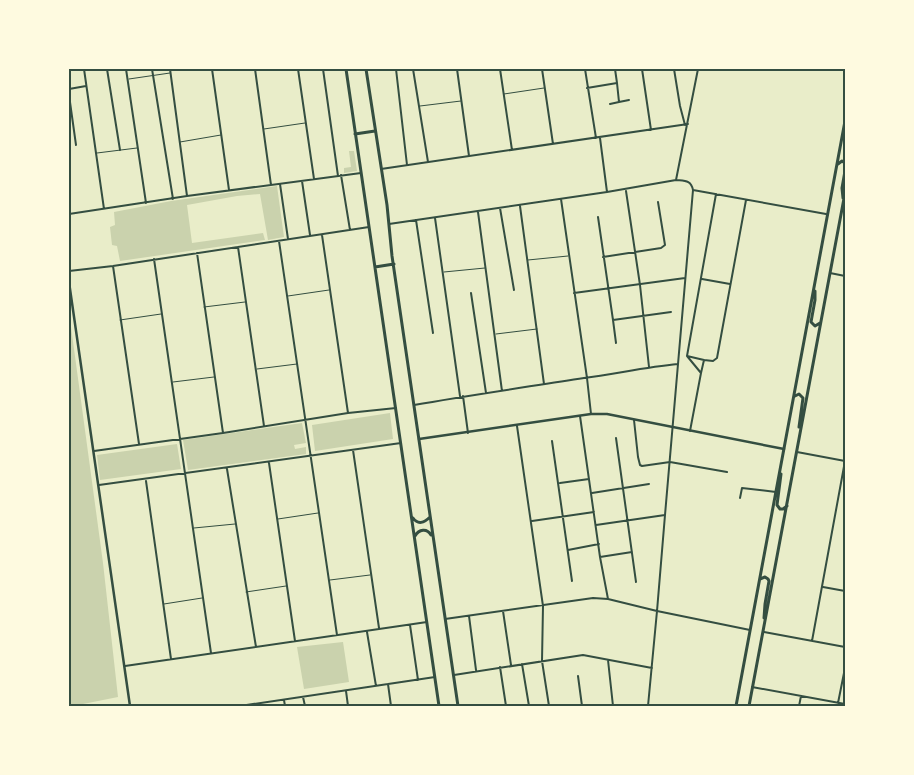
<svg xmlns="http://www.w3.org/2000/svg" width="914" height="775" viewBox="0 0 914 775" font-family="'DejaVu Sans',sans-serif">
<rect width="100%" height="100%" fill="#e9edc9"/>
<path fill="#cad2ad" d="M 349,151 L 354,151 L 357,171 L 344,173 L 344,168 L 351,167 Z
M 277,186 L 284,237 L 268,240 L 260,194 L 237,196 L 187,205 L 192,243 L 263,233 L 265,240 L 120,261 L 117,246 L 112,245 L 110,227 L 115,225 L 114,212 L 171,201 Z
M 69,312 L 103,563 L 118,697 L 73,706 L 69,706 Z
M 390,413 L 393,439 L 315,451 L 312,425 Z
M 302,423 L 306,443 L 294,445 L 295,449 L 306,447 L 306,454 L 188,470 L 183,440 Z
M 177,444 L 181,469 L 100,480 L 97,455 Z
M 343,642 L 349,682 L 304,689 L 297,647 Z"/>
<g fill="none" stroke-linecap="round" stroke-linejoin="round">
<path stroke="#344e41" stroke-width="1" d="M 129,79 L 170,73
M 504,94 L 544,88
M 420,106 L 461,101
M 264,129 L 305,123
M 180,142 L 221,135
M 97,153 L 137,148
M 528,260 L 568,256
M 444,272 L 485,268
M 288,296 L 329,290
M 204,307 L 245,302
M 120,320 L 161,314
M 496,334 L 537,329
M 257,369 L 297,364
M 173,382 L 214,377
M 278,519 L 318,513
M 194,528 L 235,524
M 330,580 L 370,575
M 246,592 L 286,586
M 164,604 L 202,598"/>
<path stroke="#344e41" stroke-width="2" d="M 84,69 L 104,209
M 107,69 L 120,150
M 126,69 L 146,203
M 152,69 L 173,199
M 170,69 L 187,196
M 212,69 L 229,190
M 255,69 L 271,185
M 298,69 L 314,179
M 323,69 L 338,176
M 396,69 L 407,165
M 413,69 L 428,162
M 457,69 L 469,156
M 500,69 L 512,150
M 542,69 L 553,144
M 585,69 L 596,138
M 642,69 L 651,130
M 674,69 L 680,106 L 685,125
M 617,83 L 619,102 L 629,100
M 587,88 L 617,83 L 615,69
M 69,89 L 86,86
M 69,95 L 76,145
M 610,104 L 619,102
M 600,138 L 607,192
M 381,169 L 688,124
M 341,175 L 350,230
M 676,180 L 698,69
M 302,181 L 310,235
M 280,184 L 288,239
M 693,190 L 826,214
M 626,191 L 640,285 L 649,367
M 561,199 L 587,378 L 591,414
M 520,206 L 544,384
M 500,208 L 514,290
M 478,212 L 502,391
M 69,214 L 187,196 L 361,173
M 598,217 L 613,320
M 435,218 L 460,396
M 416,220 L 433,333
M 389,224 L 607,192 L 676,180 C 685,181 691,180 693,190 L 665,515 L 657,611 L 648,706
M 322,235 L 348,413
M 279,241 L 337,635
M 238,247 L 264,426
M 197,253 L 223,433
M 603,257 L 661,248 L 665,245 L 658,202
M 154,259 L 211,653
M 113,266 L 139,444
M 69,271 L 113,266 L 369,227
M 830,273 L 845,276
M 702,279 L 730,284
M 471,293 L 486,393
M 574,293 L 685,278
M 616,343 L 613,320 L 671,312
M 687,356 L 704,360
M 701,373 L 704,360 L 713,361 L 717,358 L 746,200
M 463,396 L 468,433
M 414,405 C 470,395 527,387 584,378 C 615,374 646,367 678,364
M 580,416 L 600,557 L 608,599
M 634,420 L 638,457 L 640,465 L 642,466 L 670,462 L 727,472
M 517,426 L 543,606 L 542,661 L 549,706
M 690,431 L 701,373 L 687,356 L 716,194
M 616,438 L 636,582
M 552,441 L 572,581
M 353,450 L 379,628
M 94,451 L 223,433 L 348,413 L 396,408
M 797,452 L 845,461
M 269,463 L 295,641
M 227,469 L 256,647
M 146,481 L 171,659
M 560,483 L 589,479
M 99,485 L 401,443
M 592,493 L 649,484
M 740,498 L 742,488 L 776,492
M 532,521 L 594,512
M 596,525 L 665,515
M 568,550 L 599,544
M 600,557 L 632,552
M 823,587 L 845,591
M 503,611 L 511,665
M 469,616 L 476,670
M 445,619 L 593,598 L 608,599 L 657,611 L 750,630
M 410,625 L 418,680
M 367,632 L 376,686
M 764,632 L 845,647
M 812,641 L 845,461
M 608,660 L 613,706
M 522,664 L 529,706
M 125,666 L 427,622
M 500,667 L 506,706
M 454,675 L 583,655 L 652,668
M 578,676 L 582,706
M 388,684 L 391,706
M 752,687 L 845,704
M 346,691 L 348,706
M 303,697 L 305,706
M 284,700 L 285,706
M 838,703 L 845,668
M 240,706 L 435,677
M 799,706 L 801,696"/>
<path stroke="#344e41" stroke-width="2.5" d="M 69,282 L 130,706
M 419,439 L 591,414 L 607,414 L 784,449"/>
<path stroke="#344e41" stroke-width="3" d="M 346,69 L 439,706
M 366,69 L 387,205 L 392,256 L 458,706
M 355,134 L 375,131
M 838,164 L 842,161 L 845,163
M 843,198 L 842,188 L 845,171
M 375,267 L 394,264
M 815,291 L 815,300 L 811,322 L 815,326 L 820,323
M 795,396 L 799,394 L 803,398 L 799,427
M 781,474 L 777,505 L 780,509 L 783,509 L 787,506
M 413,518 C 418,525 424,523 430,517
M 415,536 C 419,529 427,528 431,535
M 760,579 L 765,577 L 768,579 L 769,581 L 765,604 L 764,618
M 736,706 L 845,121
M 749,706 L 845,193"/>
</g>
<rect width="914" height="775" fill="none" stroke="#fefae0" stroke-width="140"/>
<rect x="70" y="70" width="774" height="635" fill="none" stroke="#344e41" stroke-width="2"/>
</svg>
